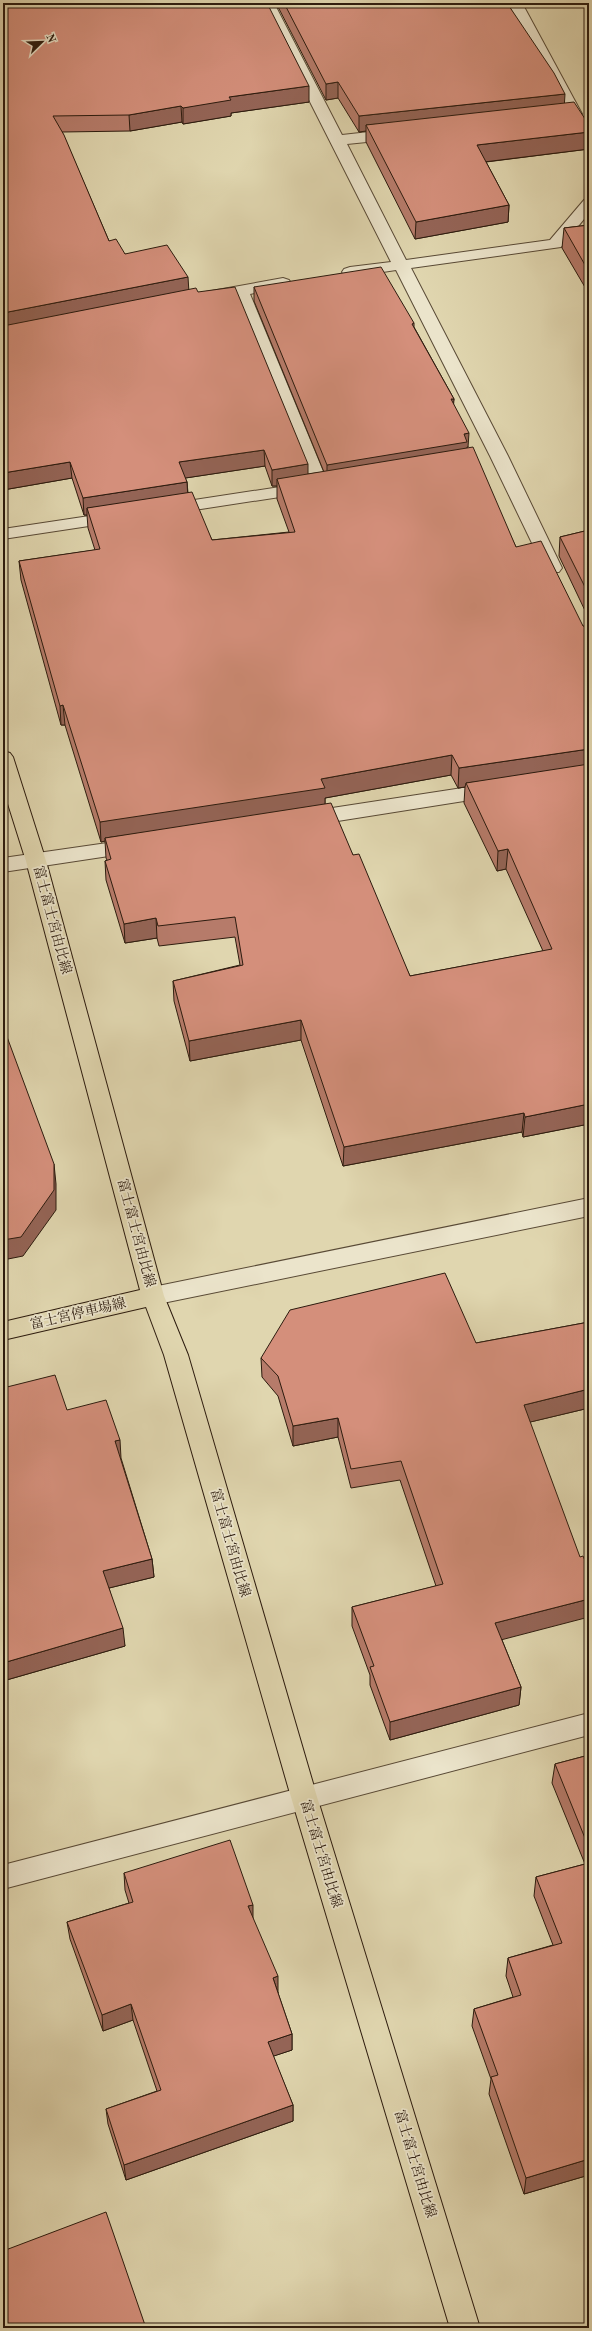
<svg xmlns="http://www.w3.org/2000/svg" width="592" height="2331" viewBox="0 0 592 2331" font-family="'Old Standard TT','Noto Serif JP',serif">
<rect width="100%" height="100%" fill="#e0d6af"/>
<filter id="stains"><feTurbulence type="fractalNoise" baseFrequency=".005" numOctaves="4"/><feColorMatrix values="0 0 0 0 .2 0 0 0 0 .09 0 0 0 0 .02 0 0 0 .5 -.17"/></filter>
<radialGradient id="worn" r=".72"><stop offset=".6" stop-color="#630" stop-opacity="0"/><stop offset="1" stop-color="#630" stop-opacity=".3"/></radialGradient>
<g fill="none" stroke-linecap="round" stroke-linejoin="round">
<defs>
<path id="minor" d="M 260,3 L 274,3 L 342,135 L 396,129 L 404,134 L 396,139 L 347,144 L 406,260 L 550,240 L 584,200 L 589,198 L 589,213 L 561,247 L 411,268 L 508,456 L 562,568 L 559,572 L 547,572 L 544,568 L 490,456 L 396,270 L 350,277 L 344,275 L 342,272 L 344,269 L 350,267 L 391,262 Z
M 508,3 L 522,3 L 582,114 L 580,117 L 559,120 L 552,116 L 554,113 L 566,111 Z
M 283,278 L 289,280 L 291,283 L 289,286 L 250,294 L 329,486 L 326,490 L 320,491 L 314,489 L 306,493 L 168,514 L 162,513 L 159,509 L 162,505 L 168,504 L 306,483 L 310,484 L 235,297 L 206,302 L 200,300 L 198,297 L 200,294 L 206,292 Z
M 116,512 L 122,513 L 125,517 L 122,521 L 3,539 L 3,529 Z
M 495,783 L 502,785 L 505,790 L 502,795 L 306,826 L 299,824 L 296,819 L 299,814 L 306,812 Z
M 135,839 L 142,841 L 145,846 L 142,851 L 3,872 L 3,858 Z
M 589,1198 L 589,1216 L 153,1305 L 145,1302 L 142,1296 L 145,1290 L 153,1287 Z
M 589,1713 L 589,1735 L 3,1889 L 3,1865 Z"/>
<path id="major" d="M 3,751 L 10,753 L 13,757 L 46,861 L 164,1296 L 188,1355 L 317,1797 L 480,2328 L 450,2328 L 291,1797 L 164,1355 L 146,1307 L 3,1340 L 3,1322 L 140,1290 L 26,861 L 3,788 Z"/>
</defs>
<use href="#minor" stroke="#594a36" stroke-width="2"/>
<use href="#major" stroke="#2c1b0e" stroke-width="2"/>
<use href="#minor" fill="#ebe4cb" fill-rule="evenodd"/>
<use href="#major" fill="#e0d6af" fill-rule="evenodd"/>
</g>
<path fill="#b67b6a" stroke="#2c1b0e" fill-rule="evenodd" d="M 3,3 L 309,102 L 231,113 L 231,116 L 183,124 L 182,122 L 130,131 L 62,132 L 109,241 L 125,254 L 188,290 L 308,474 L 324,472 L 254,301 L 254,287 L 414,323 L 414,327 L 454,399 L 453,404 L 468,447 L 467,447 L 467,448 L 516,547 L 583,626 L 589,628 L 589,1124 L 523,1137 L 522,1132 L 343,1166 L 301,1040 L 190,1061 L 174,1001 L 173,981 L 240,965 L 235,937 L 159,946 L 157,938 L 125,943 L 106,880 L 105,861 L 107,860 L 106,858 L 105,841 L 101,842 L 65,725 L 61,725 L 21,580 L 19,561 L 95,550 L 88,528 L 87,515 L 84,515 L 72,478 L 3,490 ZM 265,466 L 272,486 L 277,486 L 277,499 L 289,532 L 212,540 L 188,493 L 187,482 L 185,478 ZM 451,775 L 458,788 L 465,787 L 464,803 L 497,871 L 506,869 L 543,951 L 410,976 L 353,855 L 325,804 L 325,798 Z
M 276,3 L 507,3 L 564,103 L 589,149 L 486,162 L 509,205 L 508,222 L 415,239 L 366,142 L 366,131 L 359,132 L 338,98 L 326,100 Z
M 589,225 L 589,294 L 562,248 L 564,228 Z
M 589,530 L 589,619 L 559,556 L 560,537 Z
M 588,1276 L 589,1276 L 589,1306 L 585,1296 Z
M 589,1322 L 589,1408 L 530,1422 L 502,1640 L 521,1687 L 519,1705 L 390,1740 L 370,1685 L 370,1675 L 352,1626 L 352,1607 L 436,1586 L 400,1480 L 351,1488 L 338,1437 L 293,1446 L 278,1396 L 262,1377 L 261,1358 L 476,1343 Z
M 3,1388 L 67,1410 L 121,1458 L 152,1559 L 154,1577 L 109,1588 L 125,1646 L 3,1681 L 3,1561 L 5,1561 L 3,1553 Z
M 589,1755 L 589,2175 L 524,2194 L 489,2094 L 491,2079 L 472,2026 L 474,2009 L 513,1997 L 506,1976 L 508,1958 L 553,1945 L 534,1896 L 536,1877 L 585,1864 L 552,1783 L 555,1764 Z
M 124,1873 L 253,1919 L 278,1993 L 292,2034 L 292,2050 L 273,2056 L 293,2105 L 293,2121 L 126,2180 L 108,2124 L 106,2109 L 157,2091 L 133,2020 L 103,2031 L 70,1939 L 67,1922 L 129,1903 L 125,1890 Z"/>
<path fill="#946456" stroke="#2c1b0e" d="M 338,82 L 338,98 L 326,100 L 326,84 Z
M 309,86 L 309,102 L 231,113 L 231,116 L 183,124 L 183,108 L 229,97 Z
M 565,94 L 564,110 L 366,125 L 366,131 L 359,132 L 359,116 Z
M 181,106 L 182,122 L 130,131 L 129,115 Z
M 589,132 L 589,149 L 476,163 L 477,145 Z
M 509,205 L 508,222 L 415,239 L 416,222 Z
M 188,277 L 189,293 L 3,329 L 3,313 Z
M 451,399 L 454,399 L 453,412 Z
M 469,433 L 468,447 L 467,447 L 467,455 L 327,478 L 327,465 Z
M 264,450 L 265,466 L 179,479 L 179,462 Z
M 70,462 L 72,478 L 3,490 L 3,473 Z
M 308,464 L 308,481 L 277,479 L 277,486 L 272,486 L 272,470 Z
M 187,482 L 188,499 L 87,508 L 87,515 L 84,515 L 83,498 Z
M 63,705 L 65,725 L 61,725 L 60,706 Z
M 589,749 L 589,769 L 466,783 L 465,787 L 458,788 L 459,768 Z
M 452,755 L 451,775 L 325,798 L 325,808 L 105,838 L 105,841 L 101,842 L 100,822 L 321,779 Z
M 508,849 L 506,869 L 497,871 L 498,851 Z
M 156,918 L 157,938 L 125,943 L 124,924 Z
M 301,1020 L 301,1040 L 190,1061 L 189,1041 Z
M 589,1104 L 589,1124 L 523,1137 L 525,1117 Z
M 524,1113 L 522,1132 L 343,1166 L 344,1147 Z
M 54,1164 L 56,1184 L 56,1210 L 23,1256 L 3,1260 L 3,1240 Z
M 589,1389 L 589,1408 L 522,1424 L 524,1405 Z
M 338,1418 L 338,1437 L 293,1446 L 293,1426 Z
M 120,1440 L 121,1458 L 117,1459 L 115,1441 Z
M 152,1559 L 154,1577 L 105,1589 L 103,1571 Z
M 589,1599 L 589,1617 L 493,1642 L 495,1623 Z
M 123,1628 L 125,1646 L 3,1681 L 3,1663 Z
M 521,1687 L 519,1705 L 390,1740 L 390,1722 Z
M 253,1905 L 253,1921 L 248,1906 Z
M 278,1976 L 278,1993 L 273,1978 Z
M 131,2004 L 133,2020 L 103,2031 L 102,2015 Z
M 292,2034 L 292,2050 L 268,2058 L 268,2042 Z
M 293,2105 L 293,2121 L 126,2180 L 124,2165 Z
M 589,2159 L 589,2175 L 524,2194 L 526,2178 Z"/>
<path fill="#d48f7b" stroke="#2c1b0e" d="M 3,3 L 267,3 L 309,86 L 229,97 L 231,100 L 183,108 L 181,106 L 129,115 L 53,116 L 64,135 L 109,241 L 116,239 L 125,254 L 167,245 L 188,277 L 3,313 Z
M 284,3 L 507,3 L 554,73 L 565,94 L 359,116 L 338,82 L 326,84 Z
M 574,102 L 589,125 L 589,132 L 477,145 L 509,205 L 416,222 L 366,125 Z
M 589,225 L 589,272 L 564,228 Z
M 381,267 L 414,323 L 412,324 L 454,399 L 451,399 L 469,433 L 464,434 L 467,442 L 327,465 L 254,287 Z
M 235,287 L 308,464 L 272,470 L 264,450 L 179,462 L 187,482 L 83,498 L 70,462 L 3,473 L 3,326 L 196,288 L 198,292 Z
M 473,447 L 516,547 L 541,541 L 583,626 L 589,628 L 589,749 L 459,768 L 452,755 L 321,779 L 325,788 L 100,822 L 63,705 L 60,706 L 19,561 L 100,549 L 87,508 L 192,492 L 212,540 L 295,532 L 277,479 Z
M 589,530 L 589,595 L 560,537 Z
M 589,764 L 589,1104 L 525,1117 L 524,1113 L 344,1147 L 301,1020 L 189,1041 L 173,981 L 243,965 L 235,917 L 158,926 L 156,918 L 124,924 L 105,861 L 111,859 L 105,838 L 331,803 L 353,855 L 359,854 L 410,976 L 552,949 L 508,849 L 498,851 L 466,783 Z
M 3,1026 L 54,1164 L 54,1190 L 21,1237 L 3,1240 Z
M 445,1273 L 476,1343 L 589,1322 L 589,1389 L 524,1405 L 580,1557 L 583,1556 L 589,1570 L 589,1599 L 495,1623 L 521,1687 L 390,1722 L 370,1667 L 374,1666 L 352,1607 L 443,1584 L 401,1461 L 351,1469 L 338,1418 L 293,1426 L 278,1376 L 261,1358 L 290,1310 Z
M 55,1375 L 67,1410 L 106,1400 L 120,1440 L 115,1441 L 152,1559 L 103,1571 L 123,1628 L 3,1663 L 3,1561 L 7,1560 L 3,1545 L 3,1388 Z
M 589,1755 L 589,1848 L 555,1764 Z
M 230,1840 L 253,1905 L 248,1906 L 278,1976 L 273,1978 L 292,2034 L 268,2042 L 293,2105 L 124,2165 L 106,2109 L 161,2090 L 131,2004 L 102,2015 L 67,1922 L 133,1902 L 124,1873 Z
M 589,1863 L 589,2159 L 526,2178 L 491,2077 L 498,2075 L 474,2009 L 521,1995 L 508,1958 L 562,1943 L 536,1877 Z
M 106,2212 L 146,2328 L 3,2328 L 3,2251 Z"/>
<g text-anchor="middle" dominant-baseline="central" stroke-width="3.5" stroke-linejoin="round" paint-order="stroke">
<g font-size="14" fill="#2c1b0e" stroke="#ebe4cb">
<text transform="translate(52 920) rotate(75)">富士富士宮由比線</text>
<text transform="translate(136 1233) rotate(75)">富士富士宮由比線</text>
<text transform="translate(78 1314) rotate(-13)">富士宮停車場線</text>
<text transform="translate(230 1543) rotate(74)">富士富士宮由比線</text>
<text transform="translate(321 1854) rotate(73)">富士富士宮由比線</text>
<text transform="translate(415 2164) rotate(73)">富士富士宮由比線</text>
</g>
</g>
<rect width="592" height="2331" fill="none" stroke="#e0d6af" stroke-width="16"/>
<rect x="4" y="4" width="584" height="2323" fill="none" stroke="#2c1b0e" stroke-width="2"/>
<rect x="8" y="8" width="576" height="2315" fill="none" stroke="#2c1b0e"/>
<g transform="translate(42 42) rotate(67)" stroke="#ebe4cb" stroke-width="3" paint-order="stroke">
<path d="M0-3L7 15L0 10L-7 15Z" fill="#2c1b0e"/>
<text y="-6" font-size="11" font-weight="bold" text-anchor="middle" fill="#2c1b0e">N</text>
</g>
<rect width="100%" height="100%" filter="url(#stains)"/>
<rect width="100%" height="100%" fill="url(#worn)"/>
</svg>
